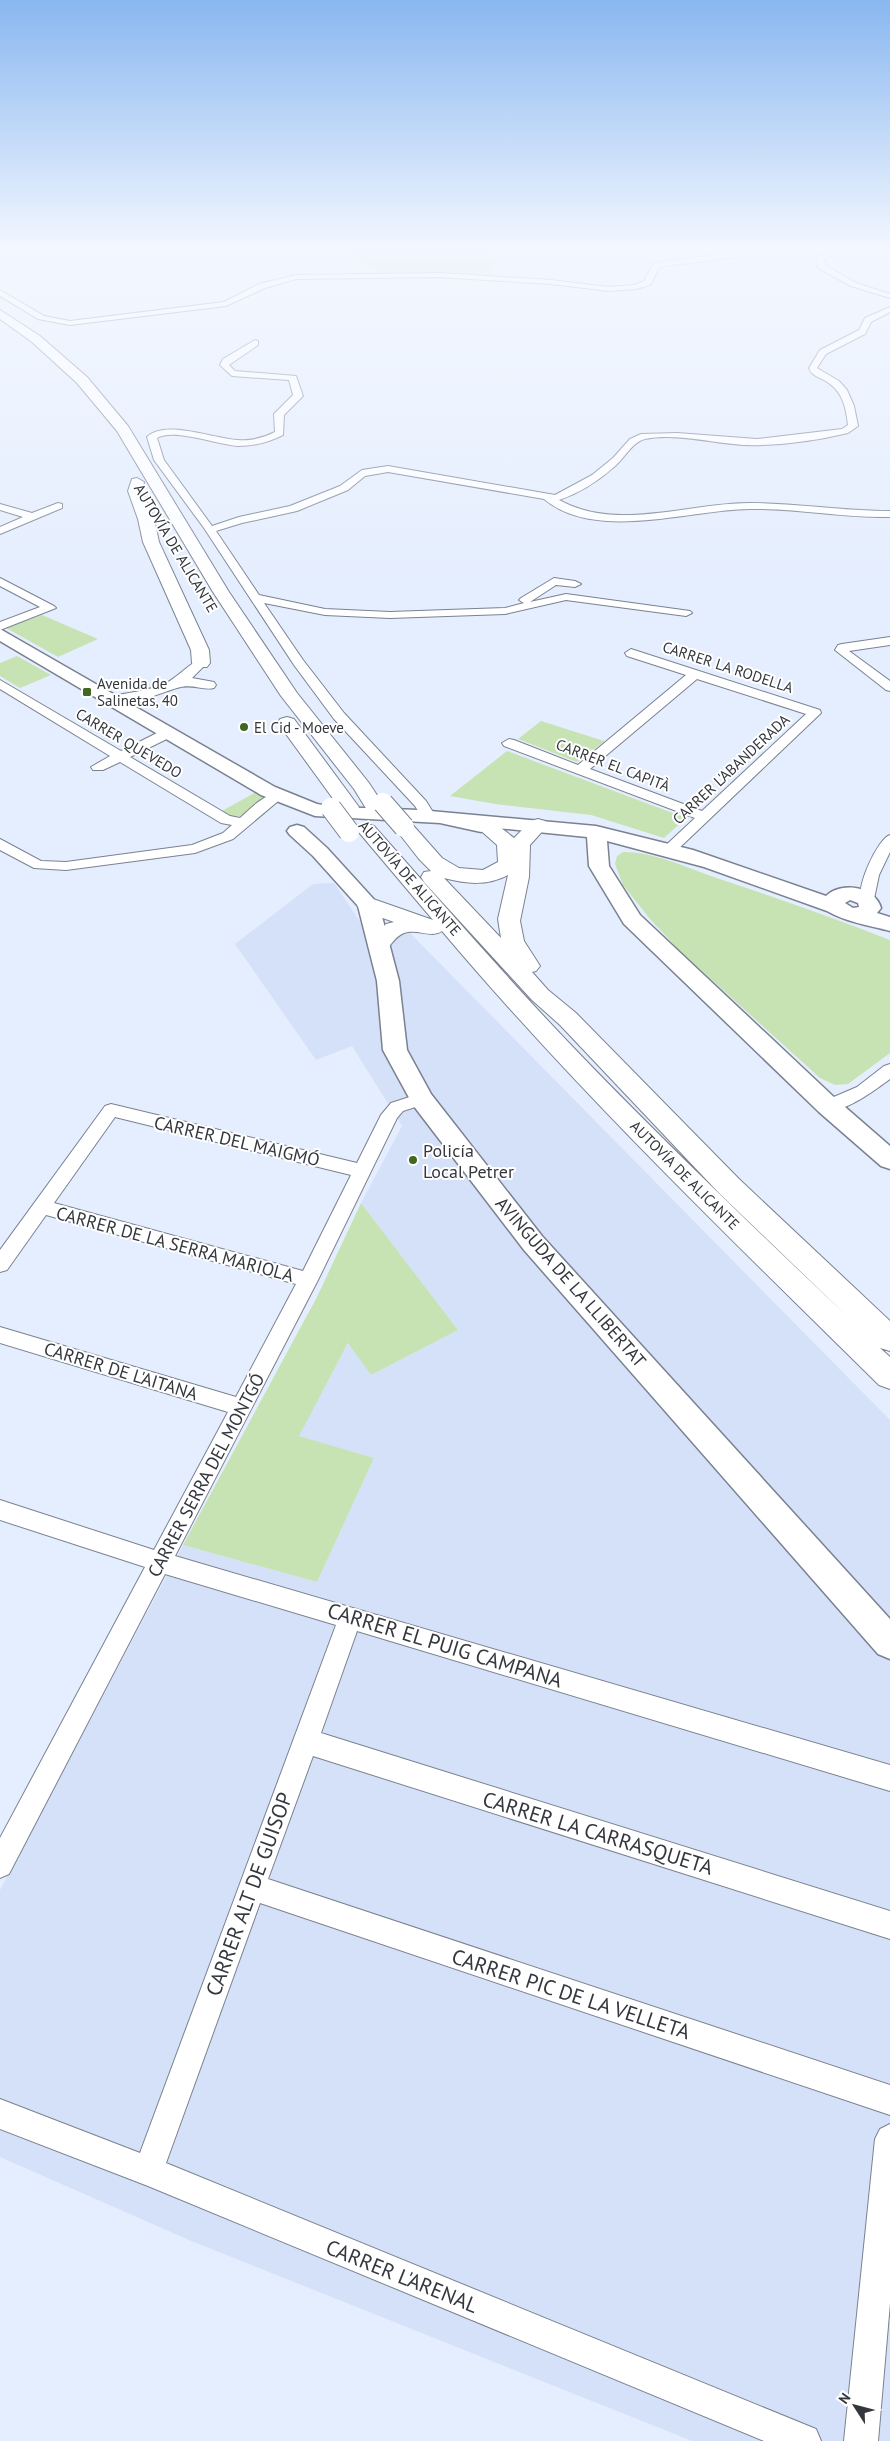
<svg xmlns="http://www.w3.org/2000/svg" width="890" height="2441" viewBox="0 0 890 2441" font-family="'PT Sans',sans-serif">
<rect width="100%" height="100%" fill="#e5eefe"/>
<path fill="#d5e1f8" d="M 334,883 L 361,923 L 367,941 L 408,931 L 890,1420 L 890,2441 L 692,2441 L 189,2240 L 0,2157 L 0,1890 L 183,1545 L 317,1582 L 374,1458 L 298,1436 L 349,1342 L 371,1375 L 458,1330 L 361,1203 L 402,1126 L 352,1046 L 316,1060 L 235,944 L 313,884 Z"/>
<path fill="#c7e3b3" d="M 343,249 L 490,249 L 495,260 L 491,275 L 448,273 L 379,274 Z
M 42,615 L 98,639 L 58,657 L 6,628 Z
M 17,656 L 51,675 L 20,688 L 0,676 L 0,663 Z
M 541,721 L 604,741 L 605,741 L 577,762 L 518,739 Z
M 507,751 L 686,818 L 664,838 L 591,815 L 495,804 L 450,796 Z
M 256,792 L 263,797 C 247,812 244,824 222,811 Z
M 623,852 C 653,852 683,866 711,876 C 771,896 831,917 890,940 L 890,1053 L 848,1084 L 835,1085 L 820,1078 L 680,951 L 650,919 L 623,885 L 615,864 L 617,856 Z
M 361,1203 L 458,1330 L 371,1375 L 348,1343 L 299,1436 L 374,1458 L 317,1582 L 183,1545 L 317,1297 Z"/>
<g fill="none" stroke-linecap="round" stroke-linejoin="round">
<defs>
<path id="street" d="M 763,249 L 779,249 L 747,256 L 665,266 L 659,268 L 650,285 L 636,289 L 609,291 L 551,284 L 440,277 L 296,279 L 265,288 L 226,306 L 70,325 L 38,319 L 0,296 L 0,290 L 44,316 L 70,321 L 224,302 L 259,284 L 296,275 L 440,273 L 551,280 L 609,287 L 635,285 L 644,281 L 653,265 L 660,262 Z
M 841,249 L 852,249 L 824,259 L 825,265 L 856,283 L 890,294 L 890,298 L 851,286 L 818,268 L 817,256 Z
M 890,307 L 890,312 L 871,322 L 865,334 L 826,354 L 817,368 L 839,381 L 847,390 L 854,406 L 858,426 L 848,433 C 815,441 777,446 743,445 C 711,443 676,433 645,439 C 632,442 624,459 614,467 C 598,481 580,493 559,500 C 617,532 688,503 750,503 C 797,503 843,511 890,511 L 890,517 C 843,518 796,508 749,509 C 688,510 595,542 544,499 L 388,472 L 365,476 L 348,490 L 297,511 L 242,523 L 216,531 L 259,595 L 325,609 L 390,612 L 505,608 L 524,603 L 519,600 L 521,598 L 554,578 L 575,581 L 581,584 L 575,587 L 556,585 L 530,602 L 566,594 L 690,611 L 692,613 L 686,616 L 566,600 L 505,614 L 390,618 L 325,615 L 264,603 L 303,660 L 344,713 L 426,801 L 436,817 L 429,821 L 424,820 L 415,806 L 334,719 L 294,665 L 204,528 L 154,460 L 147,437 C 165,419 214,439 238,440 C 252,441 263,438 275,432 L 274,414 L 293,395 L 289,380 L 232,376 L 220,365 L 223,359 L 255,340 L 258,341 L 258,345 L 229,365 L 235,371 L 296,376 L 303,396 L 284,415 L 283,435 C 269,442 255,446 238,446 C 217,445 175,428 157,438 L 164,460 L 212,526 L 239,517 L 290,506 L 340,486 L 362,470 L 388,466 L 555,495 L 592,475 L 613,458 L 630,439 L 641,434 L 677,433 L 757,439 L 842,429 L 848,425 C 846,406 842,390 824,380 C 818,377 811,375 809,368 L 820,350 L 859,330 L 865,318 Z
M 58,503 L 62,504 L 62,508 L 0,534 L 0,527 L 23,517 L 0,510 L 0,504 L 32,513 Z
M 0,578 L 54,606 L 56,608 L 0,630 L 0,622 L 40,607 L 0,586 Z
M 890,637 L 890,645 L 849,651 L 890,681 L 890,691 L 886,690 L 835,650 L 838,645 L 842,644 Z
M 631,649 L 820,710 L 821,713 L 674,853 L 664,853 L 662,850 L 664,847 L 695,818 L 504,746 L 502,743 L 509,739 L 514,740 L 578,765 L 686,675 L 627,656 L 625,653 ZM 697,679 L 806,714 L 702,811 L 590,769 Z
M 201,659 L 207,663 L 192,678 L 214,682 L 216,685 L 214,688 C 203,691 192,683 177,688 C 163,692 117,712 107,700 L 109,697 C 128,692 147,692 166,683 C 177,678 191,662 201,659 Z
M 0,680 L 121,751 L 163,730 L 173,730 L 175,733 L 173,736 L 130,757 L 230,816 L 240,818 C 251,808 261,797 276,793 L 283,797 L 233,839 L 195,853 L 66,870 L 34,868 L 0,850 L 0,839 L 41,861 L 66,862 L 192,845 L 223,833 L 232,825 L 221,823 L 120,762 L 103,770 L 93,770 L 91,767 L 110,756 L 0,689 Z
M 890,835 L 890,852 L 879,875 L 874,899 L 872,902 L 862,902 C 854,890 878,838 890,835 Z
M 890,1064 L 890,1079 C 875,1090 841,1116 822,1110 L 819,1106 L 822,1102 L 857,1087 L 884,1066 Z
M 422,1093 L 428,1095 L 431,1099 L 428,1103 L 403,1111 L 397,1118 L 318,1280 L 175,1556 L 890,1765 L 890,1791 L 357,1631 L 321,1733 L 890,1911 L 890,1939 L 313,1756 L 268,1879 L 890,2085 L 890,2115 L 260,1903 L 166,2163 L 816,2429 L 821,2441 L 764,2441 L 148,2186 L 0,2129 L 0,2099 L 140,2153 L 336,1625 L 165,1574 L 9,1874 L 0,1878 L 0,1838 L 145,1567 L 0,1520 L 0,1500 L 154,1550 L 228,1412 L 0,1343 L 0,1327 L 236,1397 L 296,1284 L 46,1215 L 7,1270 L 0,1272 L 0,1250 L 105,1106 L 111,1104 L 357,1163 L 381,1115 L 391,1103 ZM 115,1117 L 351,1175 L 303,1271 L 54,1203 Z
M 890,2124 L 890,2303 L 878,2441 L 844,2441 L 875,2139 L 880,2129 Z"/>
<path id="secondary" d="M 0,629 L 275,787 L 317,804 L 336,807 L 419,810 L 596,826 L 693,850 L 826,896 C 841,881 875,886 881,908 L 877,913 L 890,917 L 890,931 C 868,925 846,922 827,911 L 704,867 L 607,841 L 609,866 L 640,915 L 837,1100 L 890,1146 L 890,1169 L 881,1166 L 819,1112 L 624,924 L 589,866 L 587,837 L 508,829 L 490,828 L 481,832 L 440,823 L 315,816 L 261,795 L 0,641 ZM 850,900 L 858,903 L 859,907 L 853,908 L 845,903 Z
M 297,825 L 304,827 L 327,848 L 379,905 L 399,981 L 407,1050 L 431,1094 L 542,1236 L 890,1619 L 890,1659 L 878,1654 L 524,1250 L 413,1105 L 383,1050 L 377,981 L 358,906 L 313,856 L 290,835 L 287,831 L 290,827 Z"/>
<path id="highway" d="M 0,310 L 40,336 L 87,377 L 128,426 L 229,592 L 297,693 L 369,783 L 384,806 L 381,810 L 374,812 L 367,810 L 354,789 L 281,696 L 213,592 L 117,431 L 77,383 L 32,342 L 0,319 Z
M 137,478 L 144,482 L 142,491 L 154,519 L 159,542 L 209,650 L 210,663 L 207,667 L 195,667 L 192,663 L 191,650 L 143,542 L 138,519 L 128,491 L 132,479 Z
M 287,717 L 294,719 L 356,803 L 359,807 L 356,811 L 349,813 L 342,811 L 278,723 L 280,719 Z
M 538,819 L 545,821 L 548,825 L 530,845 L 529,877 L 520,921 L 524,941 L 540,966 L 536,971 L 532,972 L 548,990 L 576,1013 L 739,1179 L 890,1321 L 890,1351 L 880,1348 L 890,1357 L 890,1389 L 879,1385 C 730,1238 578,1092 442,931 C 431,939 418,928 404,933 C 389,939 392,955 371,949 L 368,944 L 386,924 L 394,922 L 360,910 L 357,905 L 360,900 L 368,898 L 376,900 L 433,920 L 357,830 L 360,826 L 367,824 L 374,826 C 439,899 503,974 571,1045 C 660,1138 754,1228 848,1317 L 719,1193 L 560,1025 L 532,1000 L 424,882 L 421,877 L 424,872 L 431,871 L 419,859 L 394,827 L 397,823 L 404,821 L 411,823 L 442,858 L 459,868 L 483,870 L 498,862 L 497,845 L 479,829 L 482,825 C 495,821 504,830 514,838 L 531,821 ZM 508,875 L 498,919 L 501,938 L 444,878 C 467,884 487,886 508,875 Z"/>
</defs>
<use href="#street" stroke="#7a8291" stroke-width="2"/>
<use href="#secondary" stroke="#7a8291" stroke-width="3"/>
<use href="#highway" stroke="#7a8291" stroke-width="2"/>
<use href="#street" fill="#fff" fill-rule="evenodd"/>
<use href="#secondary" fill="#fff" fill-rule="evenodd"/>
<use href="#highway" fill="#fff" fill-rule="evenodd"/>
<defs>
<path id="highway-bridge" d="M 383,803 L 404,827
M 331,808 L 349,832"/>
</defs>
<use href="#highway-bridge" stroke="#7a8291" stroke-width="22" stroke-linecap="butt"/>
<use href="#highway-bridge" stroke="#fff" stroke-width="20"/>
</g>
<linearGradient id="sky" x2="0" y2="1"><stop stop-color="#89b7f0"/><stop offset="0.42" stop-color="#f3f7ff"/><stop offset="1" stop-color="#f3f7ff" stop-opacity="0"/></linearGradient>
<rect width="890" height="591" fill="url(#sky)"/>
<g fill="#426720" stroke="#fff" stroke-width="2">
<rect x="82" y="687" width="10" height="10" rx="2.5"/>
<circle cx="244" cy="727" r="5"/>
<circle cx="413" cy="1160" r="5"/>
</g>
<g text-anchor="middle" dominant-baseline="central" stroke-width="4" stroke-linejoin="round" paint-order="stroke">
<g font-size="15" fill="#34373d" stroke="#fff">
<text transform="translate(176 548) rotate(59)">AUTOVÍA DE ALICANTE</text>
<text transform="translate(728 667) rotate(18)">CARRER LA RODELLA</text>
<text transform="translate(129 743) rotate(31)">CARRER QUEVEDO</text>
<text transform="translate(613 765) rotate(21)">CARRER EL CAPITÀ</text>
<text transform="translate(731 769) rotate(-43)">CARRER L'ABANDERADA</text>
<text transform="translate(410 878) rotate(49)">AUTOVÍA DE ALICANTE</text>
<text transform="translate(685 1175) rotate(45)">AUTOVÍA DE ALICANTE</text>
</g>
<g font-size="15" fill="#34373d" stroke="#fff" text-anchor="start">
<text x="97" y="683">Avenida de<tspan x="97" dy="17">Salinetas, 40</tspan></text>
<text x="254" y="727">El Cid - Moeve</text>
</g>
<g font-size="18" fill="#34373d" stroke="#fff">
<text transform="translate(237 1141) rotate(13)">CARRER DEL MAIGMÓ</text>
<text transform="translate(175 1244) rotate(15)">CARRER DE LA SERRA MARIOLA</text>
<text transform="translate(571 1282) rotate(49)">AVINGUDA DE LA LLIBERTAT</text>
<text transform="translate(121 1371) rotate(17)">CARRER DE L'AITANA</text>
<text transform="translate(206 1475) rotate(-62)">CARRER SERRA DEL MONTGÓ</text>
</g>
<g font-size="18" fill="#34373d" stroke="#fff" text-anchor="start">
<text x="423" y="1150">Policía<tspan x="423" dy="21">Local Petrer</tspan></text>
</g>
<g font-size="21" fill="#34373d" stroke="#fff">
<text transform="translate(445 1645) rotate(17)">CARRER EL PUIG CAMPANA</text>
<text transform="translate(598 1833) rotate(17)">CARRER LA CARRASQUETA</text>
<text transform="translate(249 1894) rotate(-70)">CARRER ALT DE GUISOP</text>
<text transform="translate(571 1994) rotate(18)">CARRER PIC DE LA VELLETA</text>
<text transform="translate(402 2276) rotate(22)">CARRER L'ARENAL</text>
</g>
</g>
<g transform="translate(855 2406) rotate(306)" stroke="#ffffff" stroke-width="4" paint-order="stroke">
<path d="M0-4L9 19L0 12L-9 19Z" fill="#34373d"/>
<text y="-8" font-size="14" font-weight="bold" text-anchor="middle" fill="#34373d">N</text>
</g>
</svg>
